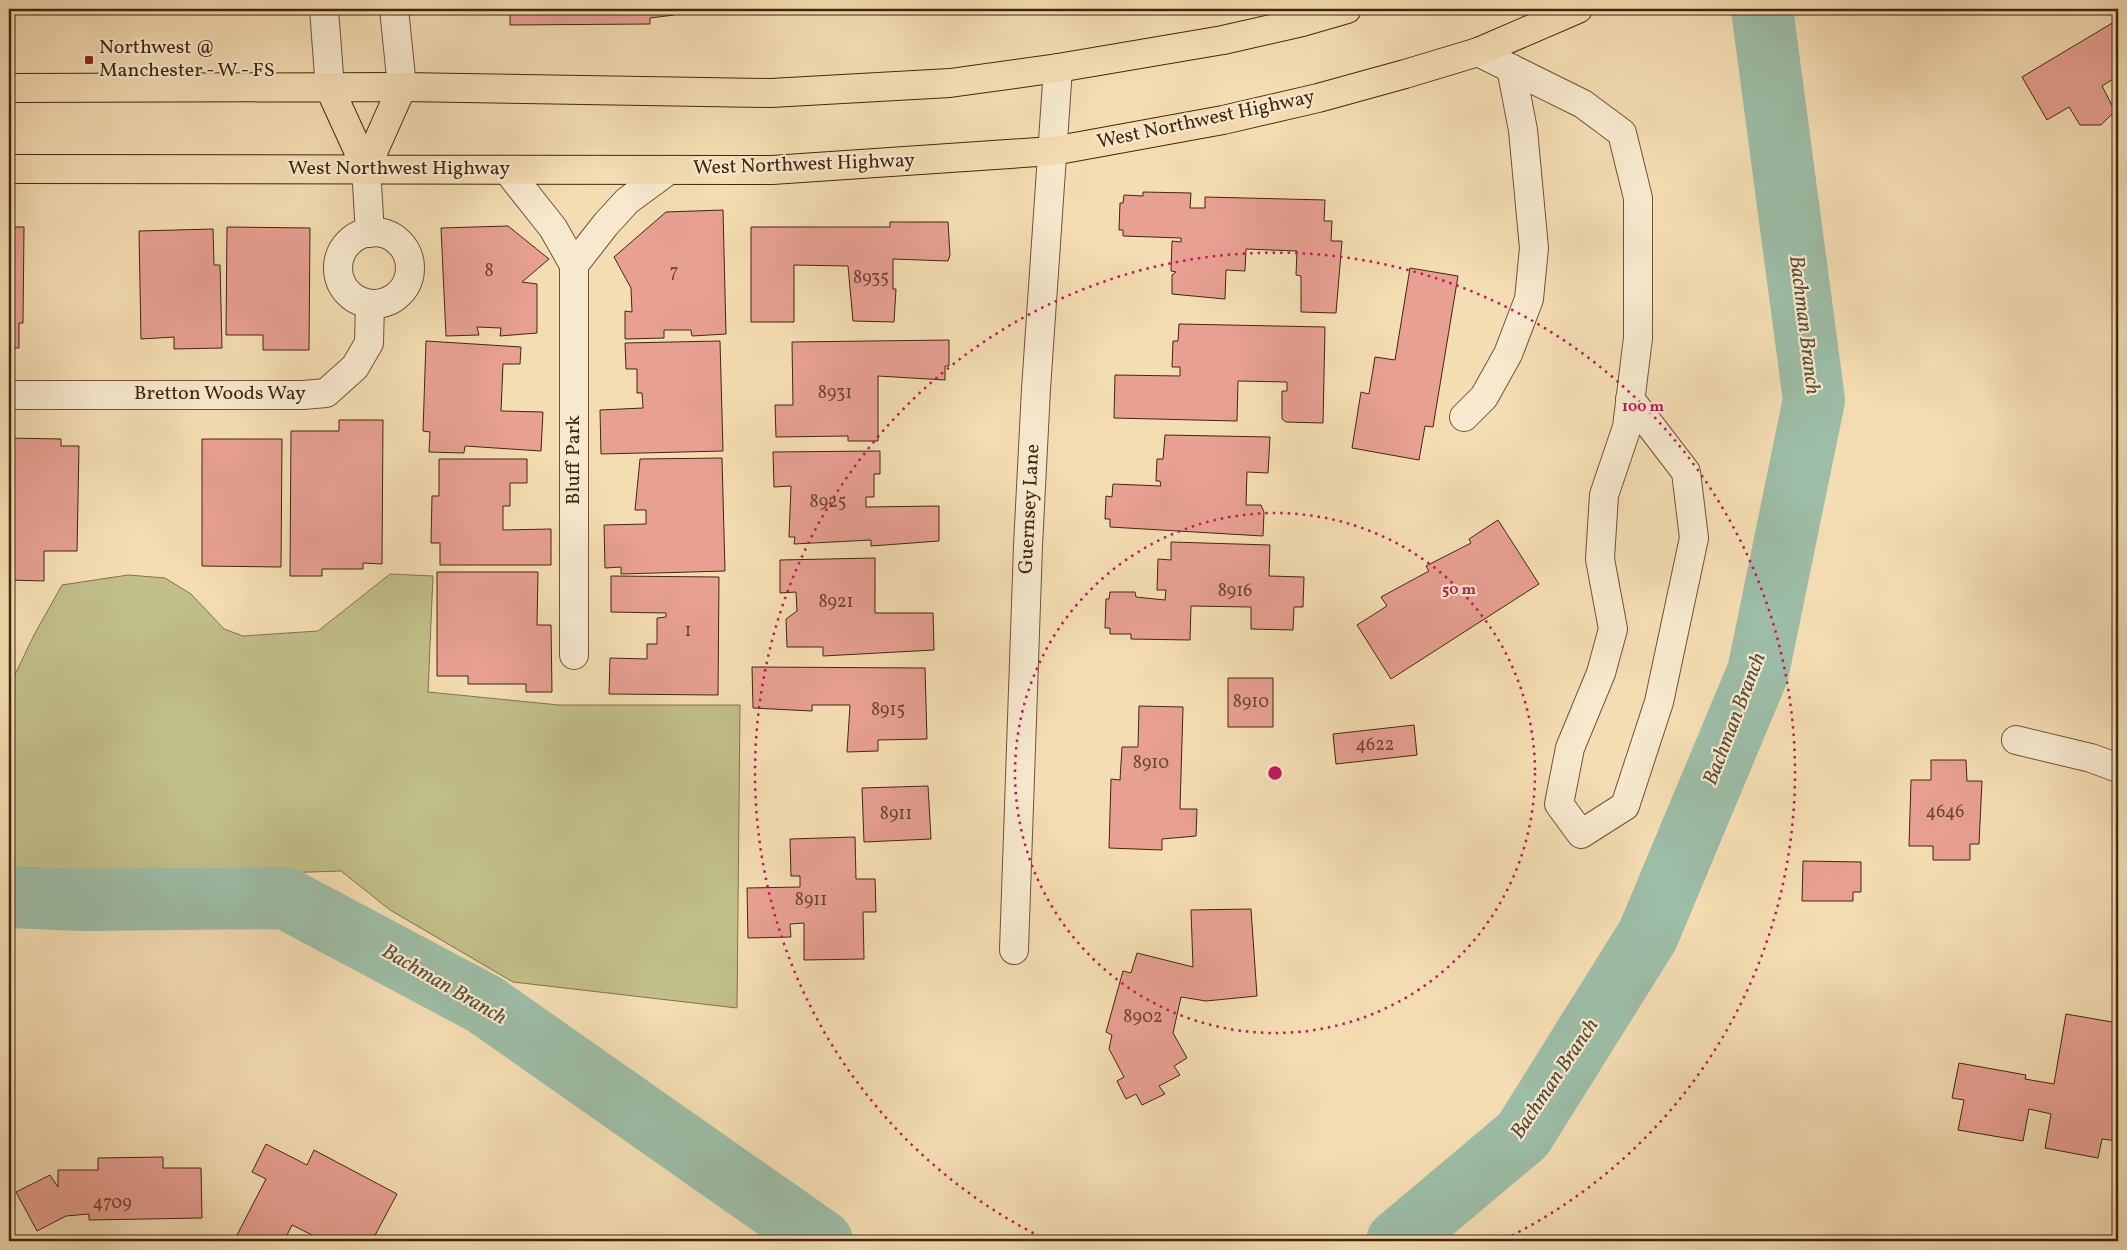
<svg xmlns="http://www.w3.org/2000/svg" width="2127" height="1250" viewBox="0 0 2127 1250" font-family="Vollkorn,serif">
<rect width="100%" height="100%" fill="#f5ddb3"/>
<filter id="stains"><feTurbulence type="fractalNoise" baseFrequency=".004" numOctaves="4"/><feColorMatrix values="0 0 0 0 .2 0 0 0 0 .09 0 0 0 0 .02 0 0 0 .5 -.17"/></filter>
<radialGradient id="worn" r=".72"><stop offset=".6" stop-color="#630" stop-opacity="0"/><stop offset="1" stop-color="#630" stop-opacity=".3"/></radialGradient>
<path fill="#c2bf89" stroke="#82734c" d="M 390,574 L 433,576 L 428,692 L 559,705 L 740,705 L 737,1008 L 513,982 L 390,910 L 341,871 L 38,881 L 9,879 L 9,687 L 34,635 L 62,585 L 128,575 L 165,578 L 191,594 L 224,629 L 243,636 L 318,631 Z"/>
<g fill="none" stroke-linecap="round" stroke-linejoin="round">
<path stroke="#9dbda7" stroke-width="62" d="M 9,897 L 83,900 L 285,898 L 484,1004 L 822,1241
M 1397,1241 L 1523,1135 L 1648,935 L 1758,672 L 1814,400 L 1762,9"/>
</g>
<path fill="#e8a092" stroke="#41270f" d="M 510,9 L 681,9 L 674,15 L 650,18 L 650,24 L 510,25 Z
M 2114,22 L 2118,30 L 2118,76 L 2102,86 L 2115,111 L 2101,125 L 2080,125 L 2069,107 L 2047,120 L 2022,77 Z
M 1143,192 L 1191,193 L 1190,208 L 1205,208 L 1205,197 L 1325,200 L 1324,221 L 1332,221 L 1331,241 L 1342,241 L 1336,313 L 1301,312 L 1301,276 L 1296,275 L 1297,251 L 1246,249 L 1245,271 L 1226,270 L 1225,299 L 1172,294 L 1172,275 L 1176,272 L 1171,271 L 1172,241 L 1181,242 L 1181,238 L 1123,236 L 1123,230 L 1119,230 L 1120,203 L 1123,203 L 1124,195 L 1143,196 Z
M 723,210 L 726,334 L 692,336 L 691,330 L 664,330 L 664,338 L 625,339 L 625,311 L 632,312 L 631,288 L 614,257 L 666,212 Z
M 890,222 L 948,222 L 950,255 L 948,261 L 893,259 L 893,289 L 896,289 L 894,322 L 853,321 L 848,266 L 794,265 L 794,322 L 751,322 L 751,227 L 890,227 Z
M 508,226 L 549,259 L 522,282 L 537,284 L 537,333 L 500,336 L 501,328 L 477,327 L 479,335 L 446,336 L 441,228 Z
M 9,227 L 24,227 L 23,323 L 19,323 L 19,348 L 9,348 Z
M 227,227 L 310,228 L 309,350 L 263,350 L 263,335 L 226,335 Z
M 213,229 L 214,265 L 220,265 L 222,348 L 174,349 L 174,337 L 141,339 L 139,231 Z
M 1410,268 L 1458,276 L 1433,427 L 1425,426 L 1419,460 L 1352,448 L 1361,392 L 1369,394 L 1375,357 L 1395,360 Z
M 1179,324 L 1325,327 L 1323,423 L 1286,422 L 1282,419 L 1282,391 L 1287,391 L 1287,382 L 1238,381 L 1237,421 L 1114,418 L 1115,375 L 1180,376 L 1180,367 L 1172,367 L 1173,341 L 1178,341 Z
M 949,340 L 949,366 L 945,366 L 945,380 L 878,376 L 878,441 L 848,441 L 848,436 L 776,437 L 775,405 L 793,405 L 792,342 Z
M 426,341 L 521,347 L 520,364 L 503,364 L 501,411 L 543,412 L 541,451 L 465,446 L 464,453 L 429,452 L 430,432 L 423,431 Z
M 720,341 L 723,451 L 601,454 L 600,410 L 643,408 L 642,393 L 637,393 L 637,369 L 626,369 L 625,343 Z
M 339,420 L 383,420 L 382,564 L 363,563 L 363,569 L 322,569 L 322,576 L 290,576 L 291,431 L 339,431 Z
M 1165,435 L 1270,437 L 1268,473 L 1247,472 L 1246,505 L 1261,505 L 1264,512 L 1263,536 L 1110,527 L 1110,519 L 1105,519 L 1106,496 L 1112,497 L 1113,484 L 1161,486 L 1160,481 L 1156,481 L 1157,459 L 1163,459 Z
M 9,438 L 61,439 L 61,446 L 79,446 L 77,551 L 44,551 L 44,581 L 10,580 L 12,492 L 9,492 Z
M 202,439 L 282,439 L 281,567 L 202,566 Z
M 880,451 L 880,474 L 874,474 L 874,497 L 866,497 L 866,507 L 939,506 L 939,541 L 871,546 L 871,540 L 794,544 L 795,537 L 789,537 L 791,486 L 774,487 L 773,452 Z
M 722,458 L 725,571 L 621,574 L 621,567 L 605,568 L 604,525 L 646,524 L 646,510 L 635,510 L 640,459 Z
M 439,459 L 527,459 L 527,483 L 510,483 L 510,506 L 503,506 L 503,530 L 551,529 L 551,565 L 440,565 L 440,543 L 431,543 L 432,496 L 439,496 Z
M 1498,520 L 1539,584 L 1391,679 L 1357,625 L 1387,606 L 1381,597 L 1429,571 L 1426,566 L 1471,543 L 1469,539 Z
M 1171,542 L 1270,545 L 1269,576 L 1304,577 L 1303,607 L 1294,607 L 1293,630 L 1251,629 L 1251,607 L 1191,606 L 1190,640 L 1131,639 L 1131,634 L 1110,634 L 1110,628 L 1105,628 L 1106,599 L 1109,599 L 1110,592 L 1135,592 L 1136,597 L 1165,600 L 1166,590 L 1157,590 L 1158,559 L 1171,560 Z
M 875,558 L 875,613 L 933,613 L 934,650 L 823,656 L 823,647 L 787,647 L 786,619 L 797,611 L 796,592 L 780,593 L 780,560 Z
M 437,572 L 538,572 L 537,625 L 551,625 L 552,692 L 526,692 L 526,684 L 468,684 L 468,676 L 437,676 Z
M 611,576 L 719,577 L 718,695 L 609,694 L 610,658 L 647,659 L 647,644 L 657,644 L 657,618 L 666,617 L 666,613 L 611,612 Z
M 752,667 L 925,668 L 927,739 L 878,740 L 878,751 L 847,752 L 850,705 L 812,705 L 812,711 L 753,708 Z
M 1228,678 L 1273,678 L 1273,727 L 1228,727 Z
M 1139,706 L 1183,707 L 1180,809 L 1197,809 L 1196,836 L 1162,839 L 1162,850 L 1109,848 L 1111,779 L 1120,780 L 1122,747 L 1138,747 Z
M 1414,725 L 1417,755 L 1336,764 L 1333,734 Z
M 1931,760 L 1966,760 L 1967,781 L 1982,781 L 1979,844 L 1970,844 L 1970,860 L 1933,860 L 1933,846 L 1909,846 L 1911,780 L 1931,780 Z
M 928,786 L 931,839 L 864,842 L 862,788 Z
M 855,837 L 856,879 L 875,879 L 876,912 L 863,912 L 864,959 L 804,960 L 804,923 L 790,924 L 791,937 L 748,938 L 747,888 L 800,887 L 800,876 L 791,876 L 790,839 Z
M 1803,861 L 1861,862 L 1861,892 L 1853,892 L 1853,901 L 1802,901 Z
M 1251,909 L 1257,996 L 1206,1001 L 1181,997 L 1173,1033 L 1187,1058 L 1174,1066 L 1180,1075 L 1159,1086 L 1165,1094 L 1142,1105 L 1136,1094 L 1126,1099 L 1117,1081 L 1124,1077 L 1109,1049 L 1112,1035 L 1106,1032 L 1123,971 L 1131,973 L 1137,953 L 1193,967 L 1191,910 Z
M 2066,1014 L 2118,1023 L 2118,1067 L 2115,1088 L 2118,1089 L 2118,1141 L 2102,1139 L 2098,1158 L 2045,1148 L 2051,1114 L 2029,1109 L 2023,1141 L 1958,1130 L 1964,1100 L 1952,1098 L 1959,1063 L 2026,1075 L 2025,1079 L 2054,1084 Z
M 266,1144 L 307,1165 L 314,1150 L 397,1194 L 372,1241 L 324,1241 L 292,1225 L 284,1241 L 244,1241 L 236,1237 L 266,1179 L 252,1172 Z
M 163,1157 L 163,1168 L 201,1168 L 202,1218 L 89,1220 L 89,1214 L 66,1216 L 37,1231 L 16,1192 L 50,1175 L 58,1187 L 58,1170 L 98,1170 L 98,1158 Z"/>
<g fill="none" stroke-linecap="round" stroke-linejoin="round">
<defs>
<path id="minor" d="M 324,9 L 330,89
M 394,9 L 402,87
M 1478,52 L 1583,104 L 1622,133 L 1638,198 L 1638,338 L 1627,427 L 1604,495 L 1600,559 L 1613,629 L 1601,673 L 1570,748 L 1559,804 L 1581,834 L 1625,806 L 1659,702 L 1694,538 L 1686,472 L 1630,399
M 366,168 L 370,233
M 507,170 L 553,228 L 574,265 L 574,655
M338 268a36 36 0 1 1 72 0a36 36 0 1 1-72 0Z
M 574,265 L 606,224 L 627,201 L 669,170
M 9,395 L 303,395 L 326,393 L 355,367 L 369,343 L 370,304
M 1464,417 L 1484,397 L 1508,354 L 1529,299 L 1534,248 L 1523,130 L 1511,68
M 2016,740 L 2091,758 L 2118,768
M 1014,950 L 1028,546 L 1036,389 L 1058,68"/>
<path id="major" d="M 9,88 L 402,87 L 771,93 L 950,83 L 1058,68 L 1223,40 L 1302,22 L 1347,9
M 330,89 L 366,168
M 366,168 L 402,87
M 9,169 L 772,170 L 1053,151 L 1223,120 L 1318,98 L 1405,74 L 1478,52 L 1578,9"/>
</defs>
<use href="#minor" stroke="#6e5438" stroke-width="30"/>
<use href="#major" stroke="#41270f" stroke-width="30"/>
<use href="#minor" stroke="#f8e9ce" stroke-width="28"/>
<use href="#major" stroke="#f5ddb3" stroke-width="28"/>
</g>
<g fill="none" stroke="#c2185b" stroke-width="2.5" stroke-dasharray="2.5 5">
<circle cx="1275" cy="773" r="260"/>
<path d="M1047 1240A520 520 0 1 1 1503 1240"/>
</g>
<rect fill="#8f2418" stroke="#f8e9ce" stroke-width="2" x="84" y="55" width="10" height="10" rx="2.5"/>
<g text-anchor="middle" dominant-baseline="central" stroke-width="4.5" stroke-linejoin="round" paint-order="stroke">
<g font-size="18" fill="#6b4530">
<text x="489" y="271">8</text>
<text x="674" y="272">7</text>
<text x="871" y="278">8935</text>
<text x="835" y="393">8931</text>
<text x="828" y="502">8925</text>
<text x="1235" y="591">8916</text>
<text x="836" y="602">8921</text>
<text x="688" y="631">1</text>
<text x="1251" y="702">8910</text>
<text x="888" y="710">8915</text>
<text x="1375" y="745">4622</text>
<text x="1151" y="763">8910</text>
<text x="1945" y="812">4646</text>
<text x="896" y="814">8911</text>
<text x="811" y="900">8911</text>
<text x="1143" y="1017">8902</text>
<text x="112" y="1203">4709</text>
</g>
<g font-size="20" fill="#41270f" stroke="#f8e9ce" text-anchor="start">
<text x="99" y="48">Northwest @<tspan x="99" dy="23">Manchester - W - FS</tspan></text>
</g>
<g font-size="20" fill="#41270f" stroke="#f8e9ce">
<text transform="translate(1206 120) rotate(-12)">West Northwest Highway</text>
<text transform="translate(804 165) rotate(-2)">West Northwest Highway</text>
<text x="399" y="169">West Northwest Highway</text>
<text x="220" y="394">Bretton Woods Way</text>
<text transform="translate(574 460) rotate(-90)">Bluff Park</text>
<text transform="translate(1030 509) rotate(-87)">Guernsey Lane</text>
</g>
<g font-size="21" font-style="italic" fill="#584c35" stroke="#f8e9ce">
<text transform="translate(1804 325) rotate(83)">Bachman Branch</text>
<text transform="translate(1735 719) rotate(-69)">Bachman Branch</text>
<text transform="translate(444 985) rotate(30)">Bachman Branch</text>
<text transform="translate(1555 1079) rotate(-56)">Bachman Branch</text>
</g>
</g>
<circle cx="1275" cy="773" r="8" fill="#c2185b" stroke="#f8e9ce" stroke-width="2.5"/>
<g font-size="15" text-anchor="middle" font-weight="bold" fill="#c2185b" stroke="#f8e9ce" stroke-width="4.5" stroke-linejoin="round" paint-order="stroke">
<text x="1643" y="411">100 m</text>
<text x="1459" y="594">50 m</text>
</g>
<rect width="2127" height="1250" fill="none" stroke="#f5ddb3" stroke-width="30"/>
<rect x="10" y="10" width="2107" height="1230" fill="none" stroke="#41270f" stroke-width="2.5"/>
<rect x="15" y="15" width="2097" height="1220" fill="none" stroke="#41270f"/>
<rect width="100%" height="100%" filter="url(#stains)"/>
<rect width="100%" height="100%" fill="url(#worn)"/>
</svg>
